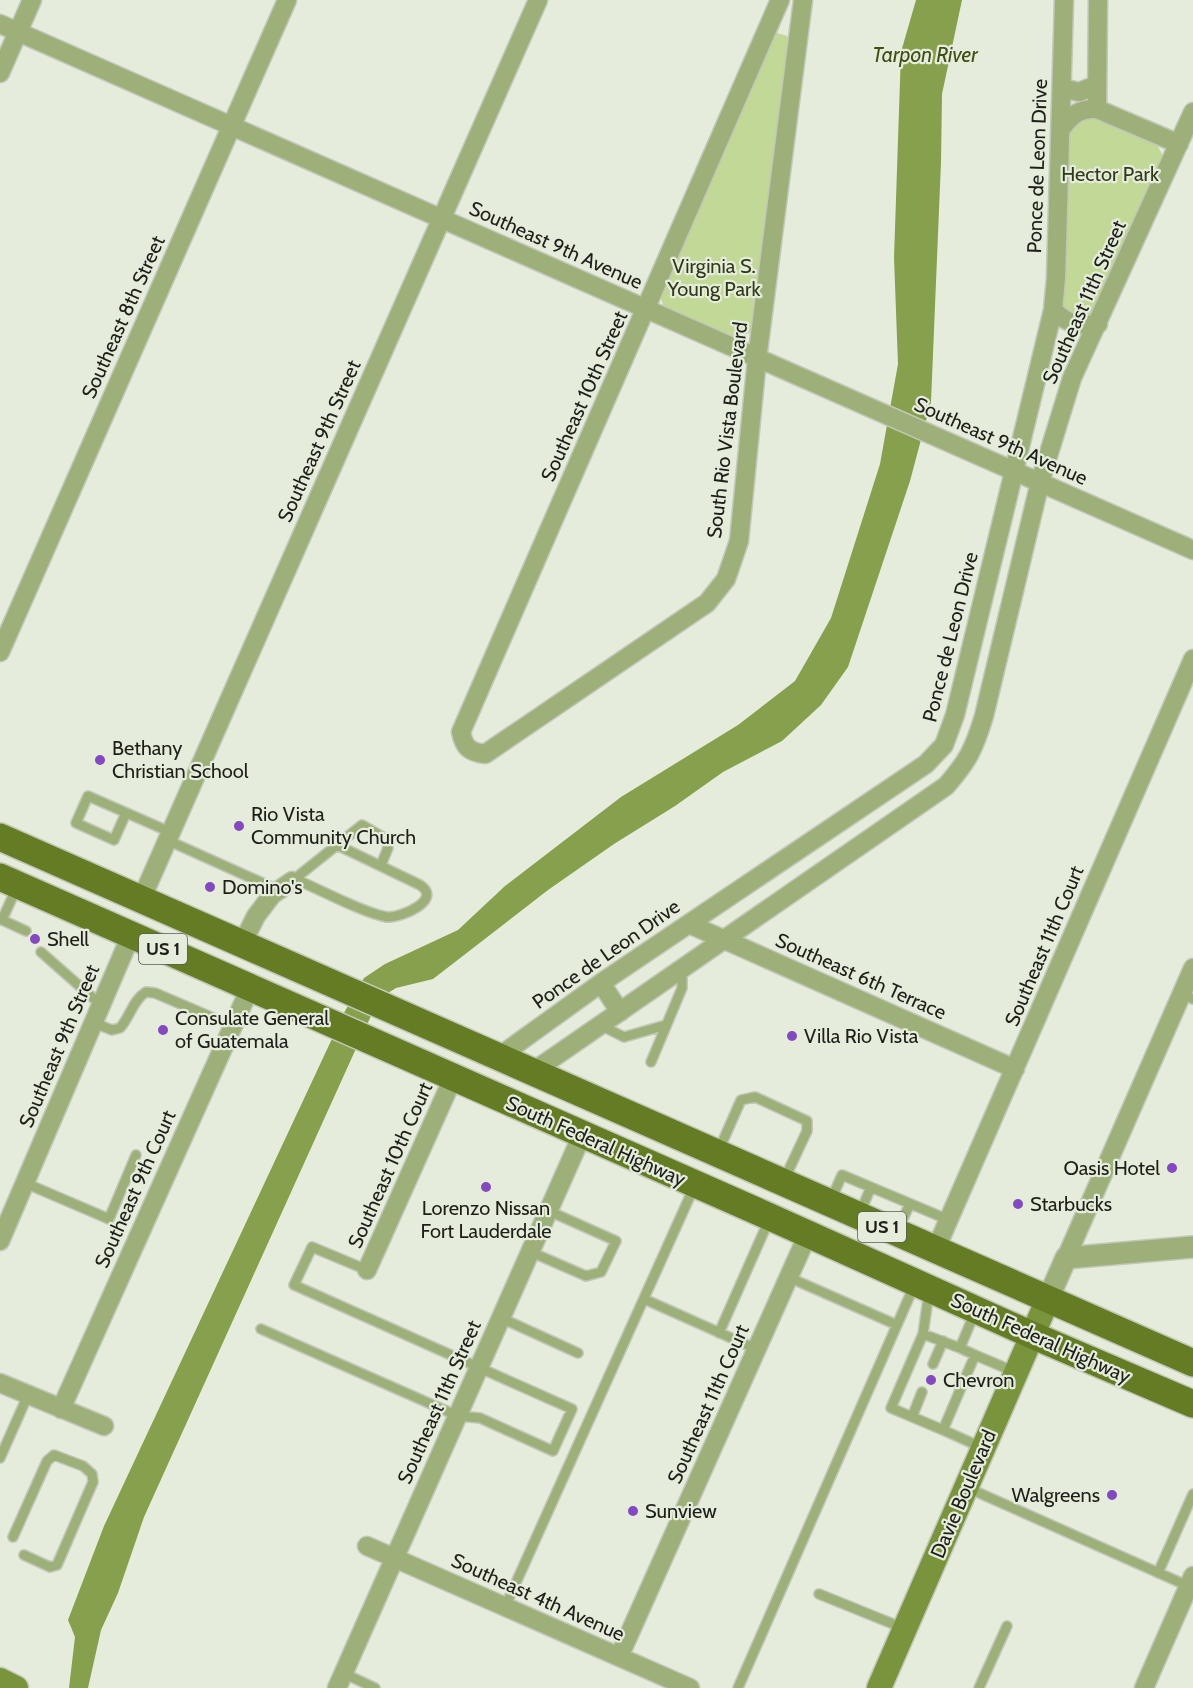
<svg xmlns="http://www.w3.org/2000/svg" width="1193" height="1688" viewBox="0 0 1193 1688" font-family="Cabin,sans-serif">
<rect width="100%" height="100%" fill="#e6ecdb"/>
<path fill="#c2d897" d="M 777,33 L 787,36 L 790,45 L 752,331 C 746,335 741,338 734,338 C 719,336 680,315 664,308 L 660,295 L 770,37 Z
M 1088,116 L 1098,118 L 1153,142 C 1161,149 1163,154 1163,164 L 1094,316 L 1085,319 L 1066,313 L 1062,297 L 1067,131 Z"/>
<path fill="#86a04e" d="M 916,0 L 962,0 L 942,94 L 941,162 L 931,402 L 910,481 L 848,667 L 821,705 L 782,741 L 723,772 L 675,806 L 614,844 L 548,890 L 433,979 L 396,988 L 383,996 L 371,1016 L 354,1053 L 144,1517 L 118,1593 L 101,1630 L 88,1688 L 69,1688 L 75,1637 L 68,1620 L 104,1526 L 345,1011 L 364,978 L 385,964 L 458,930 L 505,886 L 621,797 L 738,725 L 795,681 L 831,618 L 880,464 L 898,364 L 894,258 L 901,52 Z"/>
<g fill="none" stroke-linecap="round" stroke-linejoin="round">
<defs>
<path id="service" d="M 126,813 L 114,840 L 76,823 L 88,796 L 170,832
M 167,840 L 278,890
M 295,879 C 319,889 363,913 387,917 C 401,918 443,900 420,885 L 337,845
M 292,881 L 362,825 L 386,839 L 388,848 L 381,865
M 0,919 L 26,931
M 2,920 L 17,887
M 41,952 L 101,1005
M 1182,994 L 1193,999
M 94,1023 L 112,1030 L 120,1028 C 130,1017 133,1000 146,992 L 155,993 L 218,1020
M 600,1025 L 624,1037 L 666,1025
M 651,1062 L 682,988 L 682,968
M 718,1152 L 741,1100 L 755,1097 L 807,1121 L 807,1131 L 784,1180
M 25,1183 L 109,1219 L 136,1155
M 830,1202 L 842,1175 L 949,1220
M 860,1213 L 871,1187
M 898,1229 L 910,1204
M 531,1252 L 586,1276 L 601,1272 L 616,1241 L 549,1211
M 788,1277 L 897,1325
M 929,1292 L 923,1334 L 960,1348
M 644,1299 L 756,1349
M 975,1312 L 960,1348 L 975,1355 L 943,1430 L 983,1448
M 501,1318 L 578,1353
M 261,1329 L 458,1416 L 480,1418 L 553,1451 L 572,1409 L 294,1285 L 312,1247 L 367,1270
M 719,1333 L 769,1220
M 923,1334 L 891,1408 L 943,1430
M 975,1355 L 1015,1372
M 933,1364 L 943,1341
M 912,1417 L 922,1392
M 0,1458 L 28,1395
M 968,1488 L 1188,1586
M 13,1537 L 47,1461 L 54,1455 L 83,1466 L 92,1474 L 93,1482 L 57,1565 L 50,1567 L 24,1555
M 1158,1573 L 1193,1494
M 819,1594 L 903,1628
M 505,1607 L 695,1185
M 343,1673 L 375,1688
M 738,1688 L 914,1286
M 979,1688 L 1007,1626"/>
<path id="minor" d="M 780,0 L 461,732 C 464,747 469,752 485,754 L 707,603 L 726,579 L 739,541 L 757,359 L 803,0
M 0,24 L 1193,550
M 0,73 L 32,0
M 1062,88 L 1079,92 L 1097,85
M 1097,109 L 1098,0
M 1062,128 C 1071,115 1080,108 1097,109 L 1179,144
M 1053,310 C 1066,323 1079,327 1098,324
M 0,652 L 287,0
M 141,900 L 538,0
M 689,924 L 1015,1069
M 242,944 L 256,916 L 272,895 L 292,881
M 601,983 L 620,1012
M 497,1058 L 601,983 L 926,764 L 944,745 L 955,715 L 1053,310 L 1056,278 L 1064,0
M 531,1073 L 946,786 C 968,761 974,749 984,716 L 1040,482 L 1072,378 L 1193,112
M 0,1241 L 131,935
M 935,1251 L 1193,659
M 1066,1258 L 1193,968
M 367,1270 L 453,1078
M 0,1383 L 104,1426
M 61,1409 L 250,988
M 367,1546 L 690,1688
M 619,1657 L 808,1234
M 337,1688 L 582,1135
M 1144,1688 L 1193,1576"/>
<path id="tertiary" d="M 1048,1299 L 1066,1258 L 1193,1247"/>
<path id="secondary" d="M 0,1680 L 16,1688
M 879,1688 L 1048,1299"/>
<path id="primary" d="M 0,837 L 1193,1363
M 0,877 L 770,1217 L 1032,1335 L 1193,1404"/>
</defs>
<use href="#service" stroke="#c2c7b8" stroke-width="12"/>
<use href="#minor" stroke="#c2c7b8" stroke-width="21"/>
<use href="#tertiary" stroke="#c2c7b8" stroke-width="24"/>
<use href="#secondary" stroke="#c2c7b8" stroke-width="27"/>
<use href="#primary" stroke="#c2c7b8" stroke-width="30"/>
<use href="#service" stroke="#9eb07a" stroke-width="9"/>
<use href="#minor" stroke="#9eb07a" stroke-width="18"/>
<use href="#tertiary" stroke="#9eb07a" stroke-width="21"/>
<use href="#secondary" stroke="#7a933d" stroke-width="24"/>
<use href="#primary" stroke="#647c23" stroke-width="27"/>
</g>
<g fill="#8349bf" stroke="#e6ecdb" stroke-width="2">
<circle cx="100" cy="760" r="6"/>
<circle cx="239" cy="826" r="6"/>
<circle cx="210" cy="887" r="6"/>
<circle cx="35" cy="939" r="6"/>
<circle cx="163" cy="1030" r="6"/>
<circle cx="792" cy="1036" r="6"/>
<circle cx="1172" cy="1168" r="6"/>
<circle cx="486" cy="1187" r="6"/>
<circle cx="1018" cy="1204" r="6"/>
<circle cx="931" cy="1380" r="6"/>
<circle cx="1112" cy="1495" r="6"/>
<circle cx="633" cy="1511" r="6"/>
</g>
<g text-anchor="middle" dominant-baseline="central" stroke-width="4.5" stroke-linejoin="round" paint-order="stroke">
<g fill="#e6ecdb" stroke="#595c53" stroke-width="1.5">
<rect x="139" y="934" width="48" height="30" rx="4.5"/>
<rect x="858" y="1212" width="48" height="30" rx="4.5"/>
</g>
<g font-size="18" font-weight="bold" fill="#1d1f19">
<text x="163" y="949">US 1</text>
<text x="882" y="1227">US 1</text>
</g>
<g font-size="20" fill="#1d1f19" stroke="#e6ecdb">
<text transform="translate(1037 166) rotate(-88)">Ponce de Leon Drive</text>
<text transform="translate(556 245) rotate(24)">Southeast 9th Avenue</text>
<text transform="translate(1084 302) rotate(-66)">Southeast 11th Street</text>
<text transform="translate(123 317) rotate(-66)">Southeast 8th Street</text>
<text transform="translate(584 396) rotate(-66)">Southeast 10th Street</text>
<text transform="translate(727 430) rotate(-83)">South Rio Vista Boulevard</text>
<text transform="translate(319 441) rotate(-66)">Southeast 9th Street</text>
<text transform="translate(1001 441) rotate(24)">Southeast 9th Avenue</text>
<text transform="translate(950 637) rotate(-76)">Ponce de Leon Drive</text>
<text transform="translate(1044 946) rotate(-67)">Southeast 11th Court</text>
<text transform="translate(606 954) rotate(-35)">Ponce de Leon Drive</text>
<text transform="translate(861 976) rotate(24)">Southeast 6th Terrace</text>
<text transform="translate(59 1046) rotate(-67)">Southeast 9th Street</text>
<text transform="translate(596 1141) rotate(24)">South Federal Highway</text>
<text transform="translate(390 1165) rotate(-66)">Southeast 10th Court</text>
<text transform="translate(135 1189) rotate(-66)">Southeast 9th Court</text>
<text transform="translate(1041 1338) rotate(24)">South Federal Highway</text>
<text transform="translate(439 1402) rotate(-66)">Southeast 11th Street</text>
<text transform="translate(708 1404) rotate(-66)">Southeast 11th Court</text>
<text transform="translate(963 1494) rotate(-67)">Davie Boulevard</text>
<text transform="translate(538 1597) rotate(24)">Southeast 4th Avenue</text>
</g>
<g font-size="20" fill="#2f3a17" stroke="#e6ecdb">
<text x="1110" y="174">Hector Park</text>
<text x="714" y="266">Virginia S.<tspan x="714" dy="23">Young Park</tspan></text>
</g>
<g font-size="20" fill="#1d1f19" stroke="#e6ecdb" text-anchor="start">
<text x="112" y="748">Bethany<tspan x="112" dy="23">Christian School</tspan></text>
<text x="251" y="814">Rio Vista<tspan x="251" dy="23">Community Church</tspan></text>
<text x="222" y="887">Domino's</text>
<text x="47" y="939">Shell</text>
<text x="175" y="1018">Consulate General<tspan x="175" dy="23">of Guatemala</tspan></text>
<text x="804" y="1036">Villa Rio Vista</text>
<text x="1160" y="1168" text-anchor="end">Oasis Hotel</text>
<text x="1030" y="1204">Starbucks</text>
<text x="486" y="1208" text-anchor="middle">Lorenzo Nissan<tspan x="486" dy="23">Fort Lauderdale</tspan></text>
<text x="943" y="1380">Chevron</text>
<text x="1100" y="1495" text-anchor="end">Walgreens</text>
<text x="645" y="1511">Sunview</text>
</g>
<g font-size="21" font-style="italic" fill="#3f4f14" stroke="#e6ecdb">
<text x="925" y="54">Tarpon River</text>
</g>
</g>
</svg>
